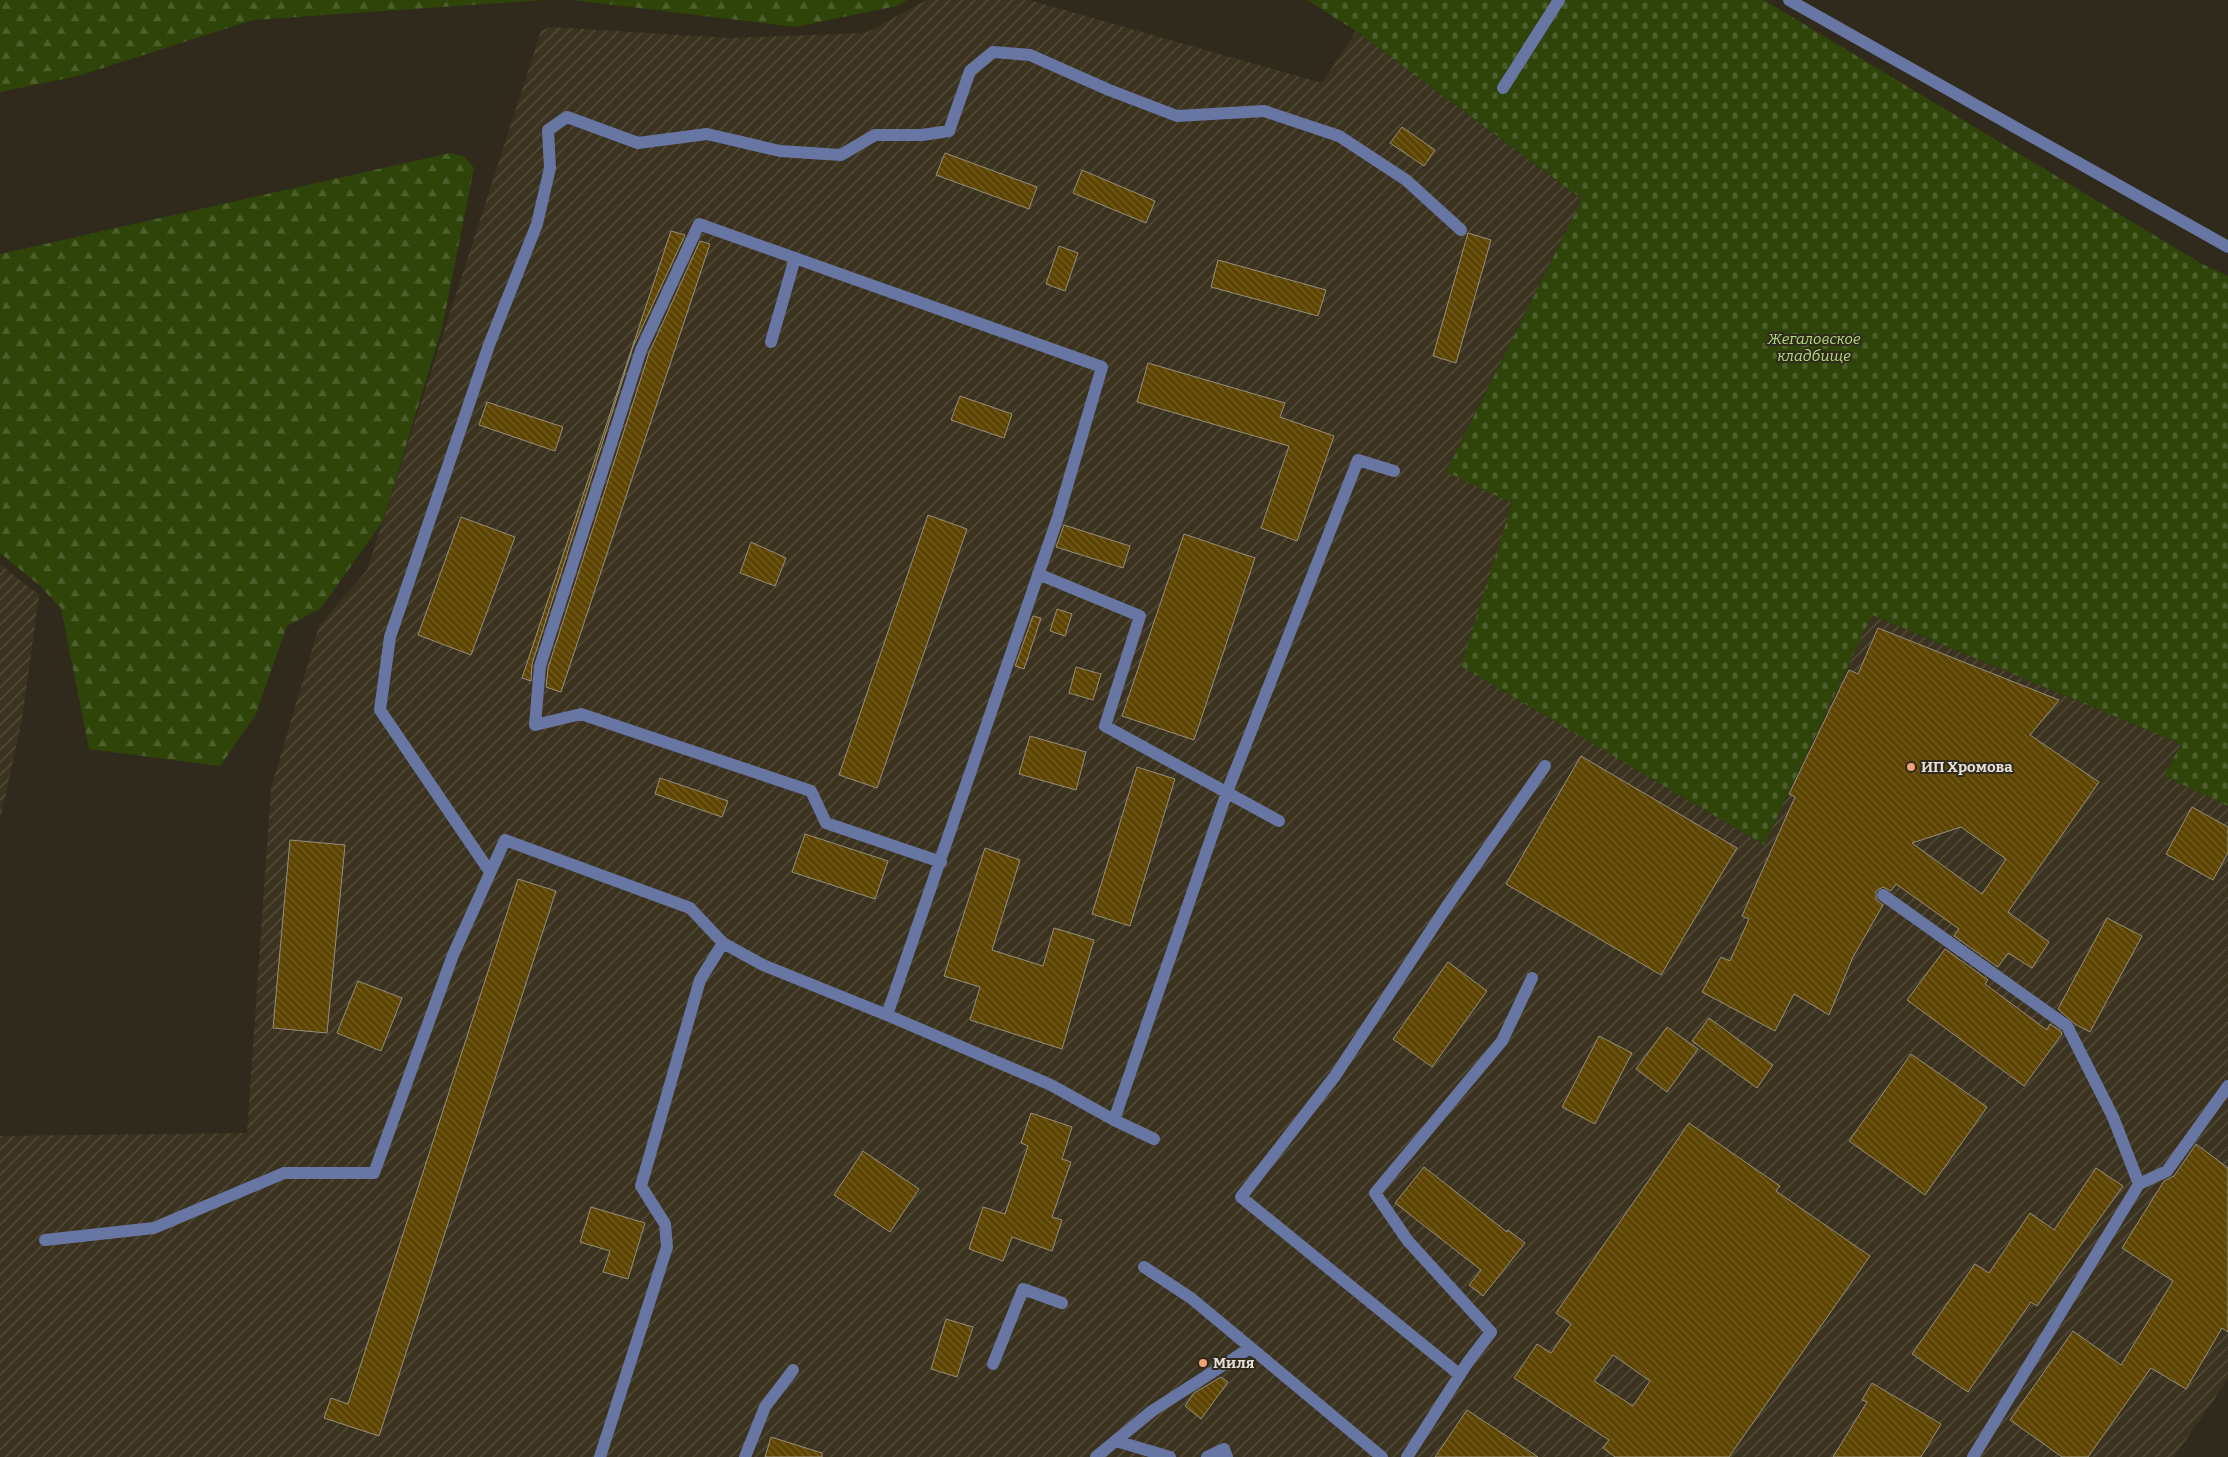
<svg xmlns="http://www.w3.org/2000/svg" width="2228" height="1457" viewBox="0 0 2228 1457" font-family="Bitter,serif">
<defs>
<pattern id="industrial-furrows" width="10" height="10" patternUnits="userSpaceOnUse" patternTransform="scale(1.25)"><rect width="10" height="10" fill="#3b331f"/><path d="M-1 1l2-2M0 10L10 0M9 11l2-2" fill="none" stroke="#57503f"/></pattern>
<pattern id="forest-firs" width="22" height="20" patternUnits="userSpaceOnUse" patternTransform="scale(1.25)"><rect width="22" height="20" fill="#2e4409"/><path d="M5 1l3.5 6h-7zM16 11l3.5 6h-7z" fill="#4c5f2c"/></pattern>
<pattern id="cemetery-stones" width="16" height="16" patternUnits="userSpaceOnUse" patternTransform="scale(1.25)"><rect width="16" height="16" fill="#2e4409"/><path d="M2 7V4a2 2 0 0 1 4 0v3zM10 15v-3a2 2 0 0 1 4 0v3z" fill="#4c5f2c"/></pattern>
<pattern id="building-back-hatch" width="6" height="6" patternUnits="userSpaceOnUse" patternTransform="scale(1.25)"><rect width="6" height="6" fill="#5d4401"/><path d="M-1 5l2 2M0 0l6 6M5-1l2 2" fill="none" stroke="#745f25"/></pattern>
</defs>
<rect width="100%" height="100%" fill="#302a1c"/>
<path fill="url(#industrial-furrows)" d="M 927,0 L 1029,0 L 1322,83 L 1356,31 L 1582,199 L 1446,471 L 1512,503 L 1462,666 L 1764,845 L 1872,615 L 2181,744 L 2165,776 L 2228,806 L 2228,1379 L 2174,1457 L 0,1457 L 0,1136 L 247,1133 L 271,788 L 319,626 L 367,570 L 541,31 L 550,27 L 730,38 L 865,33 Z
M 0,564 L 39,595 L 22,719 L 0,821 Z"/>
<path fill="url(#forest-firs)" d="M 0,0 L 543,0 L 253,20 L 78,76 L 0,92 Z
M 574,0 L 907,0 L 897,6 L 795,27 Z
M 450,153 L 464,156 L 474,168 L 442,328 L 383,521 L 321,608 L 287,626 L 255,716 L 220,766 L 89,749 L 61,608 L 38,584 L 0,553 L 0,254 Z"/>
<path fill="url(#cemetery-stones)" d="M 1307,0 L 1764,0 L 2202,264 L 2228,276 L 2228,806 L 2164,776 L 2181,744 L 1872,615 L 1764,845 L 1461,666 L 1512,503 L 1446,472 L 1582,199 L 1356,31 Z"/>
<path fill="url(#building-back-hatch)" stroke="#978f7f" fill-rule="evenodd" d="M 1402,127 L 1435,150 L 1424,166 L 1390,143 Z
M 945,153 L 1037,187 L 1029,209 L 936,175 Z
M 1082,170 L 1155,201 L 1146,223 L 1073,193 Z
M 671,231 L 685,235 L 633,347 L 532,664 L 531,681 L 522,678 Z
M 1468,233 L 1491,240 L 1456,363 L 1433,356 Z
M 700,241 L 710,244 L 561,692 L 546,687 L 548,668 L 649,353 Z
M 1059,246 L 1078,253 L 1065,291 L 1046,284 Z
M 1218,260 L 1326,290 L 1318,316 L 1211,287 Z
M 1148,363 L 1285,403 L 1280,417 L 1334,436 L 1297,541 L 1261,528 L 1289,446 L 1137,402 Z
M 960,396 L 1012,414 L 1004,438 L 951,420 Z
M 487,402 L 563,427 L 555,451 L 479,425 Z
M 928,515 L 967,529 L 877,788 L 839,775 Z
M 461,517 L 515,537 L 471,655 L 418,635 Z
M 1064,525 L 1130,546 L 1123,568 L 1056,547 Z
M 1184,534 L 1255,558 L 1194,740 L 1122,716 Z
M 751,542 L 786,558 L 775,586 L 740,573 Z
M 1057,609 L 1072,614 L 1065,636 L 1050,631 Z
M 1033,616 L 1041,618 L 1024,669 L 1015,666 Z
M 1878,628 L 2059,700 L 2030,735 L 2099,782 L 2008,912 L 2049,942 L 2032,968 L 2008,953 L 1998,967 L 1954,936 L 1959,929 L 1896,884 L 1891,891 L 1883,887 L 1876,891 L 1876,899 L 1883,905 L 1853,957 L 1829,1015 L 1794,994 L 1775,1031 L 1702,992 L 1721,957 L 1730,961 L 1749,919 L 1742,916 L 1795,797 L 1789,794 L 1849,670 L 1858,674 ZM 1961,827 L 2006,859 L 1982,894 L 1912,843 Z
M 1076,667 L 1101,674 L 1093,700 L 1069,693 Z
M 1030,736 L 1086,752 L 1076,790 L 1019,774 Z
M 1581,756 L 1737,848 L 1661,975 L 1506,884 Z
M 1137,767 L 1175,779 L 1130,926 L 1092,914 Z
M 660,778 L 728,801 L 722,817 L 655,794 Z
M 2192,807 L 2228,827 L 2228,853 L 2213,880 L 2166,854 Z
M 805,834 L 888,861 L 875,899 L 792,872 Z
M 290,840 L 345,845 L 327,1033 L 273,1028 Z
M 985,848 L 1020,860 L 992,950 L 1043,966 L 1054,928 L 1094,940 L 1062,1049 L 970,1020 L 980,987 L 944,976 Z
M 518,879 L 556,891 L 379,1436 L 324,1418 L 331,1398 L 348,1404 Z
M 2107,918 L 2142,936 L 2090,1032 L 2075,1024 L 2058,1009 Z
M 1945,949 L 1988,980 L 1985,984 L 2047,1030 L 2050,1024 L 2061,1031 L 2062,1034 L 2024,1086 L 1907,1000 Z
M 1448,962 L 1487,991 L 1432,1067 L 1393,1039 Z
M 358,981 L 402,998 L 381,1051 L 337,1033 Z
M 1709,1018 L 1773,1065 L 1757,1088 L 1692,1041 Z
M 1667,1027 L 1698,1049 L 1667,1092 L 1636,1069 Z
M 1599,1036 L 1632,1053 L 1595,1124 L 1562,1107 Z
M 1911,1054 L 1987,1107 L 1925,1195 L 1849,1141 Z
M 1031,1113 L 1072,1127 L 1062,1159 L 1071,1162 L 1052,1217 L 1062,1220 L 1052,1251 L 1012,1237 L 1003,1261 L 969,1249 L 983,1207 L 1005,1214 L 1028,1146 L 1021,1143 Z
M 1689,1123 L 1780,1186 L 1776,1191 L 1870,1256 L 1729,1457 L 1615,1457 L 1603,1448 L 1609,1440 L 1514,1378 L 1537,1344 L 1551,1353 L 1571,1324 L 1556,1313 ZM 1613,1355 L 1650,1381 L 1633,1406 L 1594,1381 Z
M 2196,1144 L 2228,1168 L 2228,1332 L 2222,1328 L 2186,1389 L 2151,1368 L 2088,1457 L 2062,1457 L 2010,1420 L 2073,1331 L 2121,1365 L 2173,1281 L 2122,1248 L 2164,1181 L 2174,1176 Z
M 863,1151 L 919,1189 L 890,1232 L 834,1195 Z
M 1424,1167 L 1507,1232 L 1508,1230 L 1525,1243 L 1483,1296 L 1469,1285 L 1481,1270 L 1395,1203 Z
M 2096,1168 L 2123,1186 L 2037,1306 L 2031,1302 L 1968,1392 L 1912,1354 L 1975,1264 L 1989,1273 L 2030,1213 L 2054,1230 Z
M 591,1207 L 645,1223 L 628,1279 L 603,1272 L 610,1251 L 580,1242 Z
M 946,1319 L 973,1327 L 957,1377 L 931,1369 Z
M 1221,1377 L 1228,1382 L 1201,1419 L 1185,1406 L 1194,1393 Z
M 1872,1383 L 1941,1424 L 1921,1457 L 1833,1457 L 1867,1402 L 1862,1400 Z
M 1467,1410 L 1538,1457 L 1435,1457 Z
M 771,1437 L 822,1453 L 822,1457 L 765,1457 Z"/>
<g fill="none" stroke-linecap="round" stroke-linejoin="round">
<path stroke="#6876a4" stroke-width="12" d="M 1789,0 L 2228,247
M 1503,88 L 1559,0
M 771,342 L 795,258
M 1038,574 L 1140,616 L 1105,726 L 1279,821
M 490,872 L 380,710 L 390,637 L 489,345 L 537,224 L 550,168 L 548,130 L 567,117 L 638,143 L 707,134 L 780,151 L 841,155 L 875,135 L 922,135 L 949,131 L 970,71 L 993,52 L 1030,55 L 1109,90 L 1177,116 L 1264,111 L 1339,136 L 1406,180 L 1461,230
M 1883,895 L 2067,1026 L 2113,1117 L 2139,1184 L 1973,1457
M 887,1015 L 1058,517 L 1102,367 L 699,224 L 641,350 L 540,666 L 535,725 L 581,714 L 811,791 L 826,823 L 941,862
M 1114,1120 L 1227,792 L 1358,460 L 1394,471
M 2139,1184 L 2167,1171 L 2228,1086
M 45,1240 L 154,1228 L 284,1173 L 374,1173 L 453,955 L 505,840 L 690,908 L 723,943 L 763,965 L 887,1015 L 1051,1085 L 1114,1120 L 1154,1139
M 1144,1267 L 1191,1298 L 1382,1457
M 993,1364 L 1023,1289 L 1062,1303
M 1460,1375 L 1241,1197 L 1335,1076 L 1447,906 L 1545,766
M 1116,1441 L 1170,1457
M 600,1457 L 667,1247 L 665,1224 L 641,1186 L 700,980 L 723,943
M 745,1457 L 765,1407 L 793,1370
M 1096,1457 L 1152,1411 L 1250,1348
M 1207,1457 L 1224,1449 L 1227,1457
M 1407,1457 L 1468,1362 L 1491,1332 L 1408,1241 L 1375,1193 L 1502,1041 L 1532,978"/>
</g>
<g fill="#efa377" stroke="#302a1c" stroke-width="2">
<circle cx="1911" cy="767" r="5"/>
<circle cx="1203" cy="1363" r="5"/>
</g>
<g text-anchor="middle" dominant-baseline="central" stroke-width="4" stroke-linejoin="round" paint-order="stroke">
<g font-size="15" font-style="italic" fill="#b1dd7d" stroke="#302a1c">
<text x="1814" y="339">Жегаловское<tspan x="1814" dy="17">кладбище</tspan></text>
</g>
<g font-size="15" font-weight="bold" fill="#e5e1d8" stroke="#302a1c" text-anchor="start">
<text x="1921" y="767">ИП Хромова</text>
<text x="1213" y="1363">Миля</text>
</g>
</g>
</svg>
